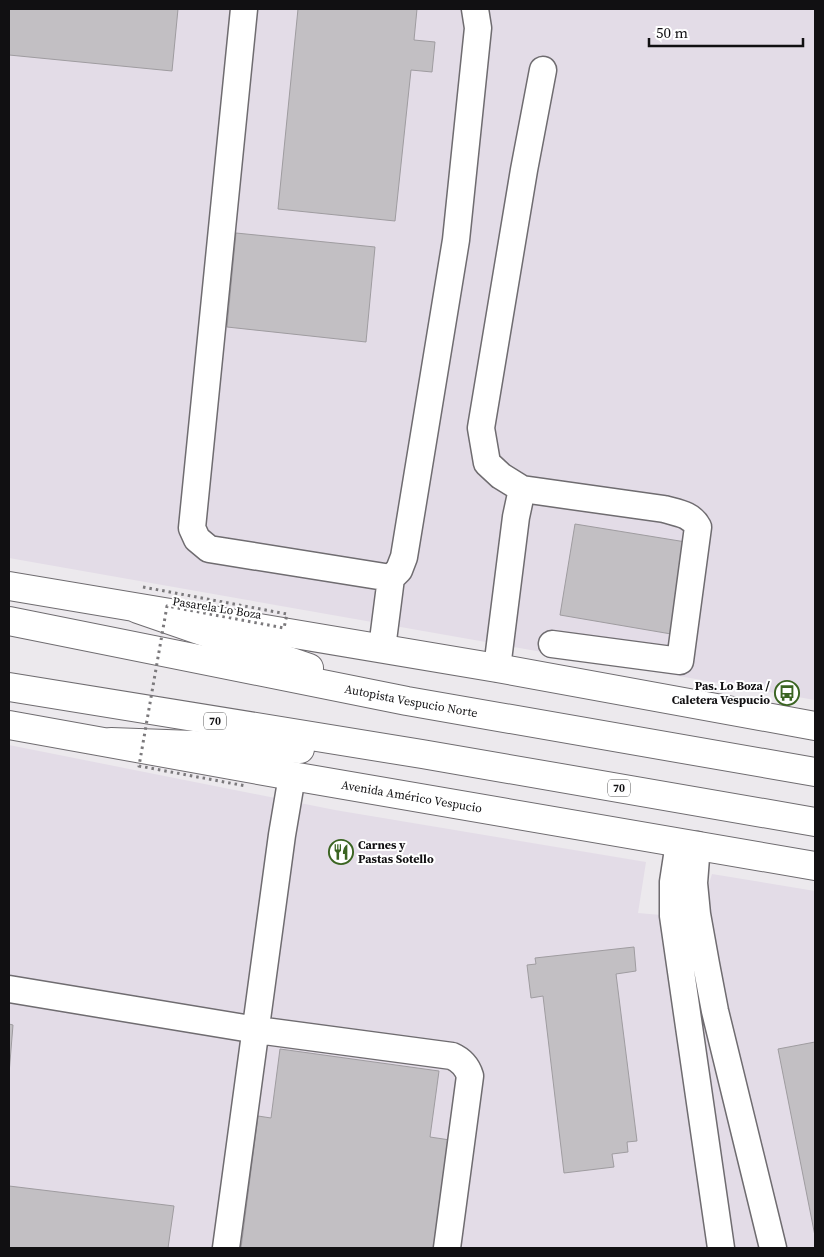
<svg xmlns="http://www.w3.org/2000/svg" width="824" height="1257" viewBox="0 0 824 1257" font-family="'Source Serif 4',serif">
<rect width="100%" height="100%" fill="#ece9ed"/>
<path fill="#e3dce7" d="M 9,9 L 815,9 L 815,700 L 9,558 Z
M 9,745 L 335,810 L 646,862 L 638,913 L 673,916 L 705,896 L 712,874 L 815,891 L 815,1248 L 9,1248 Z"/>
<path fill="#c2bfc3" stroke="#9f9ca0" d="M 9,9 L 178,9 L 172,71 L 9,55 Z
M 298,9 L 417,9 L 414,40 L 435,42 L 432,72 L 411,70 L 395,221 L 278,209 Z
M 236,233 L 375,247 L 366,342 L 227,327 Z
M 575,524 L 692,543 L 677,635 L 560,615 Z
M 634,947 L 636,971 L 616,974 L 637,1141 L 627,1142 L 628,1152 L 612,1154 L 614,1167 L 564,1173 L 543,996 L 531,998 L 527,965 L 536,964 L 535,958 Z
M 9,1024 L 13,1025 L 9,1074 Z
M 815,1042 L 815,1236 L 778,1049 Z
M 280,1049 L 439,1071 L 430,1137 L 450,1140 L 436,1248 L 241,1248 L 258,1116 L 271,1118 Z
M 9,1186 L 174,1206 L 168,1248 L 9,1248 Z"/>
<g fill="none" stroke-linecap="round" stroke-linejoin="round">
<defs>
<path id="minor" d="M 244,9 L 192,528 L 197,539 L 209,549 L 391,578 L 382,648
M 543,70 L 524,170 L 481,428 L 487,463 L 501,476 L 522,489 L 664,509 C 678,513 691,514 698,527 L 680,661 L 552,644
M 391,578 L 399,570 L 404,557 L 456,240 L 478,28 L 475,9
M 497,668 L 516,517 L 522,489
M 679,843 L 673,882 L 673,916 L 721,1248
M 697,845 L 694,883 L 697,914 L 706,964 L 715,1011 L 773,1248
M 9,989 L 257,1030 L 452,1056 C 461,1060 467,1066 470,1076 L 447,1248
M 226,1248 L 282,835 L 292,776"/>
<g id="major">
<path d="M 9,586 L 497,668 L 815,726"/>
<path id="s1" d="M 9,725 L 292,776 L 815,866"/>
</g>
<g id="highway">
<path d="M 138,609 L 309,668"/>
<path id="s2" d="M 9,621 L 407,701 L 815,772"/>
<path d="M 9,687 L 422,754 L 815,822"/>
<path d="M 111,742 L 300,749"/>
</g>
</defs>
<use href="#minor" stroke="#6f6c70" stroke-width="29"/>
<use href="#major" stroke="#6f6c70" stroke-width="30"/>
<use href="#highway" stroke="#6f6c70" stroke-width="30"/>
<use href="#minor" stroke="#fff" stroke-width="26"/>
<use href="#major" stroke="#fff" stroke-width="28"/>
<use href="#highway" stroke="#fff" stroke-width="28"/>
<path stroke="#7b797c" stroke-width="3" stroke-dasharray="2.5 4" stroke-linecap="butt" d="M 143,587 L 287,614 L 284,628 L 167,606 L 139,766 L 246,786"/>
</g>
<defs>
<symbol id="bus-ring" viewBox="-11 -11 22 22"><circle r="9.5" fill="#fff" stroke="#3a6421" stroke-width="1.5"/><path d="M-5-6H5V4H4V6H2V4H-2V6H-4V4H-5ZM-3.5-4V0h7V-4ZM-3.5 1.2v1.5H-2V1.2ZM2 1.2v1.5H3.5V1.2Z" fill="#3a6421"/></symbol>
<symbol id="restaurant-ring" viewBox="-11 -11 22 22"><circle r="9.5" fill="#fff" stroke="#3a6421" stroke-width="1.5"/><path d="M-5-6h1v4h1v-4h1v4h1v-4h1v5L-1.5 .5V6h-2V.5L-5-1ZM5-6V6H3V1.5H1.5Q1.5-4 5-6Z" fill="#3a6421"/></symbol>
</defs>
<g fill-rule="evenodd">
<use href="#bus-ring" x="773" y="679" width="28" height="28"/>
<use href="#restaurant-ring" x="327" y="838" width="28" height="28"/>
</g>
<g text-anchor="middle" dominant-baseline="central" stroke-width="4" stroke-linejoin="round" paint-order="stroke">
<g fill="#fff" stroke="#585859" stroke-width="1">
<rect x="204" y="712.5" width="22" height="17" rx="4"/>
<rect x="608" y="779.5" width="22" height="17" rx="4"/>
</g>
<g font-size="11" font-weight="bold" fill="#111012">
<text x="215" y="721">70</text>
<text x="619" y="788">70</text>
</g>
<g font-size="12" fill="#111012" stroke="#fff">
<text transform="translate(217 608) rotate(9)">Pasarela Lo Boza</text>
<text stroke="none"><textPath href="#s2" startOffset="410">Autopista Vespucio Norte</textPath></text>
<text stroke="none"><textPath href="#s1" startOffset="409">Avenida Américo Vespucio</textPath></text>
</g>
<g font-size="12" font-weight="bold" fill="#111012" stroke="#fff" text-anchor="end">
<text x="770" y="686">Pas. Lo Boza /<tspan x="770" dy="14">Caletera Vespucio</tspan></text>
<text x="358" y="845" text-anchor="start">Carnes y<tspan x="358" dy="14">Pastas Sotello</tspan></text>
</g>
</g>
<rect width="824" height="1257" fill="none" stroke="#111012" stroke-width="20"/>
<path d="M649 38v8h154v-8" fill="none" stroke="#111012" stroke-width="2.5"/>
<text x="656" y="38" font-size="15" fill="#111012" stroke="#ffffff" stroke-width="4" paint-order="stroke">50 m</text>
</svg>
